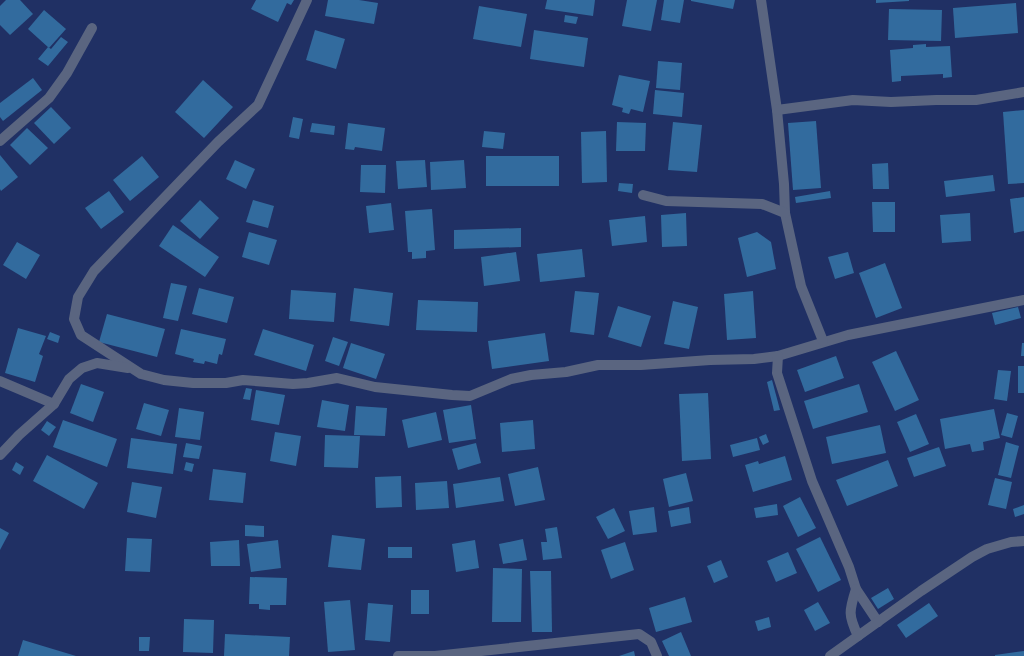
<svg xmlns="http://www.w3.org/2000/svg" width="1024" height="656" viewBox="0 0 1024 656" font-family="Cabin,sans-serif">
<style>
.building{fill:#326b9e}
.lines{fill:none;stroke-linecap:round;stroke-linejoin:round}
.street{stroke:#5a6580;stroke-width:10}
</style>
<rect width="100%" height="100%" fill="#203064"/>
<g class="building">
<path d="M6 0H20L33 14 10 35 0 25V6Z"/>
<path d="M256 0H294L291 5 287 3 278 22 251 9Z"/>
<path d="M328 0H359L378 3 374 24 325 16Z"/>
<path d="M547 0H595L593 16 545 9Z"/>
<path d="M627 0H657L651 31 622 26Z"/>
<path d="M664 0H684L680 23 661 20Z"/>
<path d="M691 0H735L733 9 691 1Z"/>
<path d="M876 0H909V1L876 3Z"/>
<path d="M1016 3 1018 33 955 38 953 8Z"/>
<path d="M479 6 527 14 521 47 473 39Z"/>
<path d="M889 9 942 10 941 41 888 40Z"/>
<path d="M44 10 66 29 49 48 28 29Z"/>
<path d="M565 15 578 17 576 24 564 22Z"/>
<path d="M315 30 345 39 336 69 306 60Z"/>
<path d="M534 30 588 38 584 67 530 59Z"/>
<path d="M61 37 68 42 48 66 38 59 48 47 51 49Z"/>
<path d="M926 44V47L950 46 952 77 943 78V74L901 76V81L892 82 890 50 913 48V45Z"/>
<path d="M658 61 682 63 680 90 656 88Z"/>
<path d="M619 75 650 81 643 112 631 109 629 114 622 112 623 108 612 105Z"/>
<path d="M33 78 42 90 3 121 0 117V103Z"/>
<path d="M203 80 233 107 204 138 175 112Z"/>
<path d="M655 90 684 93 682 117 653 114Z"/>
<path d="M51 107 71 128 54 144 34 123Z"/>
<path d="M1024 110V183L1008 184 1003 112Z"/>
<path d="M293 117 303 119 299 139 289 137Z"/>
<path d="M816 121 821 188 793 190 788 123Z"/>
<path d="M617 122 646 123 645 151H616Z"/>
<path d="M673 122 702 125 697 172 668 170Z"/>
<path d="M312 123 335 126 334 135 310 132Z"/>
<path d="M348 123 385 128 382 151 355 147 354 150 345 149Z"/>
<path d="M27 128 48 148 30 165 10 145Z"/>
<path d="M484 131 505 133 503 149 482 147Z"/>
<path d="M606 131 607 182 582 183 581 132Z"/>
<path d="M0 155 18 177 1 191 0 189Z"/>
<path d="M142 156 159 177 130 201 113 180Z"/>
<rect x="486" y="156" width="73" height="30"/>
<path d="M235 160 255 169 246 189 226 179Z"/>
<path d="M425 160 427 187 398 189 396 161Z"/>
<path d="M464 160 466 188 431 190 430 162Z"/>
<path d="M888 163 889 189H873L872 164Z"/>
<path d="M361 165H386L385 193 360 192Z"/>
<path d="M993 175 995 191 946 197 944 181Z"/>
<path d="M619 183 633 184 632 193 618 191Z"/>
<path d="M109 191 124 212 101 229 85 208Z"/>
<path d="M830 191 831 198 796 203 795 197Z"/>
<path d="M1024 197V231L1014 233 1010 199Z"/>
<path d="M200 200 219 218 200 239 180 221Z"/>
<path d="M253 200 274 206 268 228 246 222Z"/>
<path d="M872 202H895V232H873Z"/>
<path d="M391 203 394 230 369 233 366 206Z"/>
<path d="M432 209 435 250 426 251V258L412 259V252H408L405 211Z"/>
<path d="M686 213 687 246 662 247 661 215Z"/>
<path d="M970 213 971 241 942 243 940 215Z"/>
<path d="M645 216 647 242 612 246 609 220Z"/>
<path d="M173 225 219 257 205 277 159 246Z"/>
<path d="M521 228V247L454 249V230Z"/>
<path d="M249 232 277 240 269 265 242 257Z"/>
<path d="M757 232 771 242 776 269 747 277 738 238Z"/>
<path d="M17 242 40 255 26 279 3 265Z"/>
<path d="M582 249 585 277 540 282 537 254Z"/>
<path d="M516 252 520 281 484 286 481 257Z"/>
<path d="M848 252 854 273 835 279 828 257Z"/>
<path d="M885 263 902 308 876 318 859 273Z"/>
<path d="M171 283 187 286 178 321 163 318Z"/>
<path d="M199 288 234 297 227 323 192 314Z"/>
<path d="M354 288 393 293 389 326 350 321Z"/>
<path d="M291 290 336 293 334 322 289 319Z"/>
<path d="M575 291 599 293 594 335 570 332Z"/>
<path d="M753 291 756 338 727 340 724 294Z"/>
<path d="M418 300 478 302 477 332 416 330Z"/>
<path d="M673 301 698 307 689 349 664 344Z"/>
<path d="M618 306 651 316 641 347 608 337Z"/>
<path d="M1018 307 1021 318 995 325 992 313Z"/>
<path d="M107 314 165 329 157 357 99 342Z"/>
<path d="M18 328 46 336 39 354 43 356 35 382 5 373Z"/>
<path d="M181 329 226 339 222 355 219 354 217 364 205 361 204 364 193 362 194 359 175 354Z"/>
<path d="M263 329 314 345 306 371 254 355Z"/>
<path d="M50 332 60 336 58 343 47 339Z"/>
<path d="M545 333 549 361 492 369 488 341Z"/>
<path d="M333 337 348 342 339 366 325 361Z"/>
<path d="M351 343 385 354 376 379 343 368Z"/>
<path d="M1022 343H1024V356H1021Z"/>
<path d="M896 351 919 400 895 411 872 362Z"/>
<path d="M836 356 844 378 805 392 797 370Z"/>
<rect x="1018" y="366" width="6" height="27"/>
<path d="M998 370 1011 371 1007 401 994 399Z"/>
<path d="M772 380 780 410 774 411 767 382Z"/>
<path d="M81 384 104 392 93 422 70 413Z"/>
<path d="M859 384 868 412 813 429 804 401Z"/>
<path d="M246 388 252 389 250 400 243 399Z"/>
<path d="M256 390 285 395 279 425 251 420Z"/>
<path d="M708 393 711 459 682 461 679 394Z"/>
<path d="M322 400 349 405 345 431 317 427Z"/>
<path d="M144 403 169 410 161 436 136 429Z"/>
<path d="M471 405 476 439 449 443 443 410Z"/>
<path d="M356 406 387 408 385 436 354 435Z"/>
<path d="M179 408 204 412 200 440 175 437Z"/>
<path d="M994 409 1000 438 983 442 984 450 972 452 970 444 945 449 940 419Z"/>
<path d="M436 412 442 440 408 448 402 420Z"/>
<path d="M1007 413 1018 416 1012 438 1001 435Z"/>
<path d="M916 414 929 444 910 452 897 422Z"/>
<path d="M63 420 117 439 107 467 53 447Z"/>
<path d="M533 420 535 449 502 452 500 423Z"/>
<path d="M47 421 56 427 49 436 41 430Z"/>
<path d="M880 425 886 453 832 464 826 437Z"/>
<path d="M275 432 301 436 296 466 270 461Z"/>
<path d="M766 434 769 442 763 445 759 437Z"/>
<path d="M325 435 360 436 358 468 324 467Z"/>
<path d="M131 438 177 444 173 474 127 468Z"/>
<path d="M757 438 760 450 733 457 730 445Z"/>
<path d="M1006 442 1019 446 1011 478 998 475Z"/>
<path d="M186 443 202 446 199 459 183 457Z"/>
<path d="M476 443 481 463 458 470 452 449Z"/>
<path d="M939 447 946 466 914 477 907 458Z"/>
<path d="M47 455 98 483 84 509 33 481Z"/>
<path d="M785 456 792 480 753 492 745 465 758 461 759 464Z"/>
<path d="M888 460 898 486 847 506 836 480Z"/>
<path d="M16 462 24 467 20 475 12 470Z"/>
<path d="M186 462 194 464 192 472 184 470Z"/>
<path d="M538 467 545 500 515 506 508 474Z"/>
<path d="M213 469 246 473 243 503 209 500Z"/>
<path d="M686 473 693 501 669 507 663 479Z"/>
<path d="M401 476 402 507 376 508 375 477Z"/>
<path d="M500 477 504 501 456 508 453 484Z"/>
<path d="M995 478 1012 482 1006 509 988 505Z"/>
<path d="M447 481 449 508 416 510 415 483Z"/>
<path d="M132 482 162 487 156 518 127 512Z"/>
<path d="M800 497 816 528 798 537 783 506Z"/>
<path d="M777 504 778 515 756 518 754 508Z"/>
<path d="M1024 505V514L1015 517 1013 509Z"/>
<path d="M654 507 657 532 633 535 629 511Z"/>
<path d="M689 507 691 523 671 527 668 511Z"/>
<path d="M614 508 625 531 608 539 596 517Z"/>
<path d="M245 525 264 526V537L245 536Z"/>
<path d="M557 527 562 558 543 560 541 542H547L545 529Z"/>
<path d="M0 528 9 533 0 550Z"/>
<path d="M332 535 365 539 361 570 328 567Z"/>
<path d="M820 537 841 580 818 592 796 549Z"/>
<path d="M127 538 152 539 150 572 125 571Z"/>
<path d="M523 539 527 560 503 564 499 544Z"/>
<path d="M239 540 240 566H211L210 542Z"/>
<path d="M278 540 281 568 251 572 247 544Z"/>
<path d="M475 540 479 568 456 572 452 544Z"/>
<path d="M625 542 634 570 611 579 601 550Z"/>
<rect x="388" y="547" width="24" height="11"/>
<path d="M788 552 797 573 776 582 767 561Z"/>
<path d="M721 560 728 577 714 583 707 566Z"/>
<path d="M493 568 522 569 521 622H492Z"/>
<path d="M530 571H551L552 632H532Z"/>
<path d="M250 577 287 578 286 605H270V610L259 609V604H249Z"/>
<path d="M888 588 894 599 878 609 871 598Z"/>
<rect x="411" y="590" width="18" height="24"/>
<path d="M685 597 692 622 656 632 649 608Z"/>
<path d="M350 600 355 650 328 652 324 602Z"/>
<path d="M818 602 830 623 815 631 804 610Z"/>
<path d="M368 603 393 605 390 642 365 640Z"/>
<path d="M929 603 938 616 906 638 897 625Z"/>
<path d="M769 617 771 627 758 631 755 621Z"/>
<path d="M184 619 214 620 213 653 183 652Z"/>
<path d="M681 632 691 656H669L662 641Z"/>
<path d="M225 634 290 637 289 656H224Z"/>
<path d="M139 637H150L149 651H139Z"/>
<path d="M23 640 76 656H18Z"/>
<path d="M634 651 635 656H619Z"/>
<path d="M1024 651V656H995V655Z"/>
</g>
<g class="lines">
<g class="street">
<path d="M307 0 258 105 218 142 94 271 78 297 74 319 81 335 141 374 164 380 193 383H226L243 380 293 384 308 383 337 378 375 387 452 395 470 396 511 379 531 375 566 372 598 365H641L710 360 754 359 778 356 848 335 1024 300"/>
<path d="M761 0 777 110 784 184 785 213 801 286 823 341"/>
<path d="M777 110 853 100 891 102 936 100H976L1024 92"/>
<path d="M0 141 49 98 67 73 92 28"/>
<path d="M643 195 666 201 762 204 785 213"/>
<path d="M778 356 777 373 812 481 849 567 856 589 878 622"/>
<path d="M0 381 54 404"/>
<path d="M0 455 19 435 54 404 69 379 82 368 97 363 128 368"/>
<path d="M856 589C849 611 848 615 858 636"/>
<path d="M398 656H435L639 634 651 642 657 656"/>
<path d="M830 656 921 591 972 557 987 549 1011 542 1024 541"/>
</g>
</g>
</svg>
